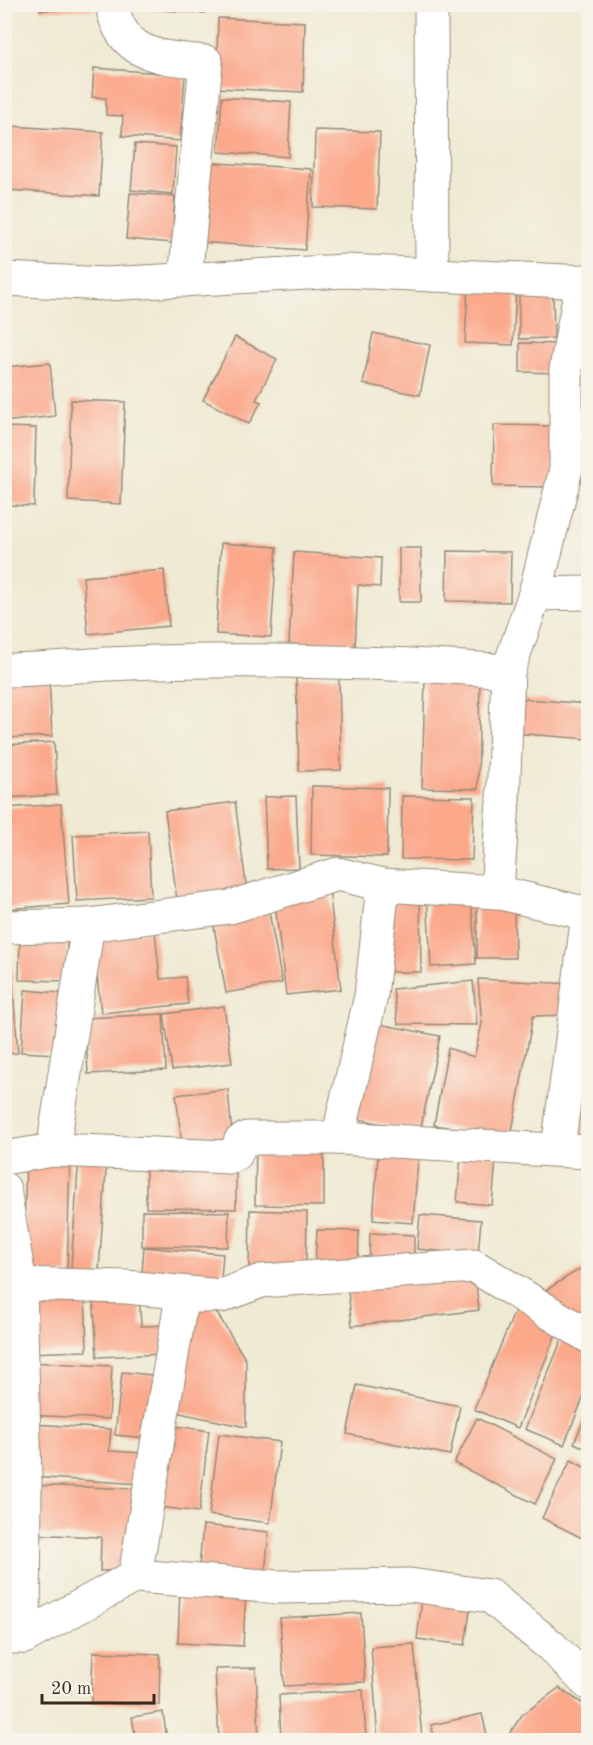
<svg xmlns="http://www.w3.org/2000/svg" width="593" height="1745" viewBox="0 0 593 1745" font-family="'Old Standard TT',serif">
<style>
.building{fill:#fba88b}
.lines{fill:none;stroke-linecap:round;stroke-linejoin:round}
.minor-casing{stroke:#958a78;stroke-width:35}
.minor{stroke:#fff;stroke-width:33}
</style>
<rect width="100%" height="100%" fill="#f7f3e8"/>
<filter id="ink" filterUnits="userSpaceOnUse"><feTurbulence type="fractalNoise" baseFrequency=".0167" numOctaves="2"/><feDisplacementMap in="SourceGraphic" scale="12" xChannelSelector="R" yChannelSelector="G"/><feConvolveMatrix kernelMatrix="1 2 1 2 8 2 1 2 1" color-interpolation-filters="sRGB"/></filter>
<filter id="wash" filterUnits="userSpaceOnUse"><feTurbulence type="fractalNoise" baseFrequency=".008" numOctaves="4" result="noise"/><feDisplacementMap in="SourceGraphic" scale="24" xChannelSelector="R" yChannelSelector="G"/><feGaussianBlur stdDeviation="1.35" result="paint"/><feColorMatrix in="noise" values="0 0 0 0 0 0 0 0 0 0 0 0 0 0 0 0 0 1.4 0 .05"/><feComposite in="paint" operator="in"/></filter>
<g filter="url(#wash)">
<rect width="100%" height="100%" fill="#efead3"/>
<g id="blocks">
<g class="building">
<rect x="40" y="4" width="55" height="6"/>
<path d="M120 4H206L205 13 120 7Z"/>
<path d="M218 18 305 22 303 92 216 88Z"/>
<path d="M94 68 185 75 180 141 122 136 123 116 106 115V98L92 97Z"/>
<path d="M222 97 291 102 288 157 218 152Z"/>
<path d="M10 126 103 132 99 196 6 190Z"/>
<path d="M315 130 380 132 377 209 313 207Z"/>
<path d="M135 144 176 147 173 194 131 190Z"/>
<path d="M203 162 311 169 305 250 198 242Z"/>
<path d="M130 193 175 196 172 243 126 239Z"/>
<path d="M468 285 516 287 513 345 465 343Z"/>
<path d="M553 288 554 338 519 339V289Z"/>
<path d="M373 333 430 345 420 395 363 384Z"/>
<path d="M235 337 277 359 256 400 261 402 249 424 203 400Z"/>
<path d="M520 343 558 344V373L520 372Z"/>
<path d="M50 363 55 416 4 422V367Z"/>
<path d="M71 400 125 402 121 504 68 501Z"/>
<path d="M588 422V481H582L579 423Z"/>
<path d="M494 425 555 426 553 487 493 486Z"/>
<path d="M6 427 36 428 34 506 4 505Z"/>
<path d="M221 543 277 547 271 637 216 634Z"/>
<rect x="399" y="548" width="22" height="54"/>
<path d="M447 551 511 552 510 602 446 601Z"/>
<path d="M294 552 381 558 380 587 358 585 355 648 289 644Z"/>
<path d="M164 570 169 626 88 634 83 577Z"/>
<path d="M339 676 341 770 299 771 296 677Z"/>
<path d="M49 677 52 736 4 738V679Z"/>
<path d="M425 678 480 680 478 789 422 788Z"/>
<path d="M515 698 588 704V739L513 733Z"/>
<path d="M54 742 57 795 4 798V745Z"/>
<path d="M312 786 388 788 387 857 311 855Z"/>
<path d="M296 796 299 868 267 869 264 797Z"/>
<path d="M402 796 474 797 472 860 401 859Z"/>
<path d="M235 802 248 899 178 907 165 811Z"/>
<path d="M61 804 69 904 7 909 4 880V808Z"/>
<path d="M148 831 151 897 77 901 73 835Z"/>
<path d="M390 888H420L421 972H391Z"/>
<path d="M329 889 341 989 286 995 274 896Z"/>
<path d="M471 894 476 964 431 967 427 897Z"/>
<path d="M514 902 515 958H477V903Z"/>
<path d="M268 906 282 983 226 993 212 916Z"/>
<path d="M155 931 160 979 185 977 188 1004 101 1013 93 938Z"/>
<path d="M20 932 67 933V981L19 980Z"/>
<path d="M4 937H9L18 1053 4 1054Z"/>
<path d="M478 979 573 984 570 1015 533 1016 511 1137 434 1125 448 1048 474 1057 482 1024Z"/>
<path d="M473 981 477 1025 398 1024 393 989Z"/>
<path d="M25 990 60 993 56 1054 21 1052Z"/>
<path d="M224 1006 232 1063 172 1070 164 1014Z"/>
<path d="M163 1014 166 1070 88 1074 85 1018Z"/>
<path d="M369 1022 440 1036 420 1132 349 1117Z"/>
<path d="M578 1065 588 1069V1137L563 1131Z"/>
<path d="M228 1089 233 1148 183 1154 176 1095Z"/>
<path d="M256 1140 324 1141V1206L255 1205Z"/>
<path d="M379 1144 419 1147 413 1223 373 1220Z"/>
<path d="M462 1146 497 1149 492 1205 457 1202Z"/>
<path d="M26 1155 70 1156 67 1273 23 1272Z"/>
<path d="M79 1156 107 1158 98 1284 70 1282Z"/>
<path d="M146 1162 236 1163V1209L146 1208Z"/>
<path d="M250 1210 307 1212 306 1270 249 1269Z"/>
<path d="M142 1211 229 1212 228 1247 142 1246Z"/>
<path d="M420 1215 481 1220 478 1255 417 1249Z"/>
<path d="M317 1230 359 1231 358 1268 315 1266Z"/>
<path d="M370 1233 414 1235V1268L369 1267Z"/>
<path d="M144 1247 223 1254 220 1291 141 1285Z"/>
<path d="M588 1264V1326L533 1298Z"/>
<path d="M474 1266 479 1310 352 1326 347 1283Z"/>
<path d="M139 1289 141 1326 165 1325 166 1354 97 1357 93 1292Z"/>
<path d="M85 1291 87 1351 25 1353 23 1293Z"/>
<path d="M199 1302 215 1310 246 1360V1427L175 1412Z"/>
<path d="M517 1306 560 1324 518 1428 474 1409Z"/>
<path d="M564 1334 588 1344V1386L564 1445 525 1429Z"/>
<path d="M28 1362 112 1366 109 1419 26 1415Z"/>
<path d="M4 1368H18L19 1451H4Z"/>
<path d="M122 1372 162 1376 156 1439 115 1435Z"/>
<path d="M357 1385 460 1406 450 1455 347 1434Z"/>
<path d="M588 1409V1449L574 1443Z"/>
<path d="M477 1418 557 1459 535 1504 454 1463Z"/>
<path d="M33 1424 111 1429 109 1451 144 1453 142 1484 30 1477Z"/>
<path d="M162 1424 209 1431 199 1512 152 1506Z"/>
<path d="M219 1434 280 1442 270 1523 209 1515Z"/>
<path d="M4 1458H23L22 1530H4Z"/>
<path d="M571 1460 588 1469V1541L542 1518Z"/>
<path d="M30 1485 137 1489 127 1570 100 1571 101 1537 28 1534Z"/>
<path d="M203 1525 269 1532 264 1583 198 1577Z"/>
<path d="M180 1585 246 1588 243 1646 178 1643Z"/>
<path d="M422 1599 471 1605 465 1645 417 1639Z"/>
<path d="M361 1613 365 1682 284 1686 280 1618Z"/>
<path d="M414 1644 422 1740H378L371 1647Z"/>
<path d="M93 1652 160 1654 159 1705 91 1703Z"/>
<path d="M256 1668 259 1740H219L215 1669Z"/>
<path d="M559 1688 588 1707V1737L586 1740H505L522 1715Z"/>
<path d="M363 1690 366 1740H281L279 1695Z"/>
<path d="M163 1712 167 1740H136L132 1717Z"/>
<path d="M482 1714 488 1740H435L431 1725Z"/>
</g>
</g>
</g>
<g filter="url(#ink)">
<use href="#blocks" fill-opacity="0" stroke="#958a78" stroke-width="1.5"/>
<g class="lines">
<g class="minor-casing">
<g id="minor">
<path d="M112 4C121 58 161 57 206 62L185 280"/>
<path d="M431 4 432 275"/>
<path d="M4 279 106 284 345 271 588 282"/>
<path d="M535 594 588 593"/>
<path d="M4 670C47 670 89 664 131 663 257 658 383 662 508 671"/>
<path d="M497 892 503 801 508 671 535 594 566 469V369L582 281"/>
<path d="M4 927 88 925 230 907 338 874 383 885 497 892 588 914"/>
<path d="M338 1138 371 996 383 885"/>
<path d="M558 1149 588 914"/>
<path d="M53 1150 88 925"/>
<path d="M4 1158 53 1150 230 1157 236 1154 240 1142 247 1138H338L588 1152"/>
<path d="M4 1189 20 1284 25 1481 24 1637"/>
<path d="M20 1284 126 1287 221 1296 261 1281 474 1266 588 1336"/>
<path d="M135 1576 279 1587 410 1585 490 1596 551 1646 588 1683"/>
<path d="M4 1637H24L135 1576 182 1296H206"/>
</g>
</g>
<use href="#minor" class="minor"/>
</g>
</g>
<rect width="593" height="1745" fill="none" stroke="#f7f3e8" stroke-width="24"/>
<path d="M42 1694v9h112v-9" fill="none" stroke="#3b2a1e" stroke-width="3"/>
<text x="51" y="1694" font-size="18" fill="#3b2a1e" stroke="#f7f3e8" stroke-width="4.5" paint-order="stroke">20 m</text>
</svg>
